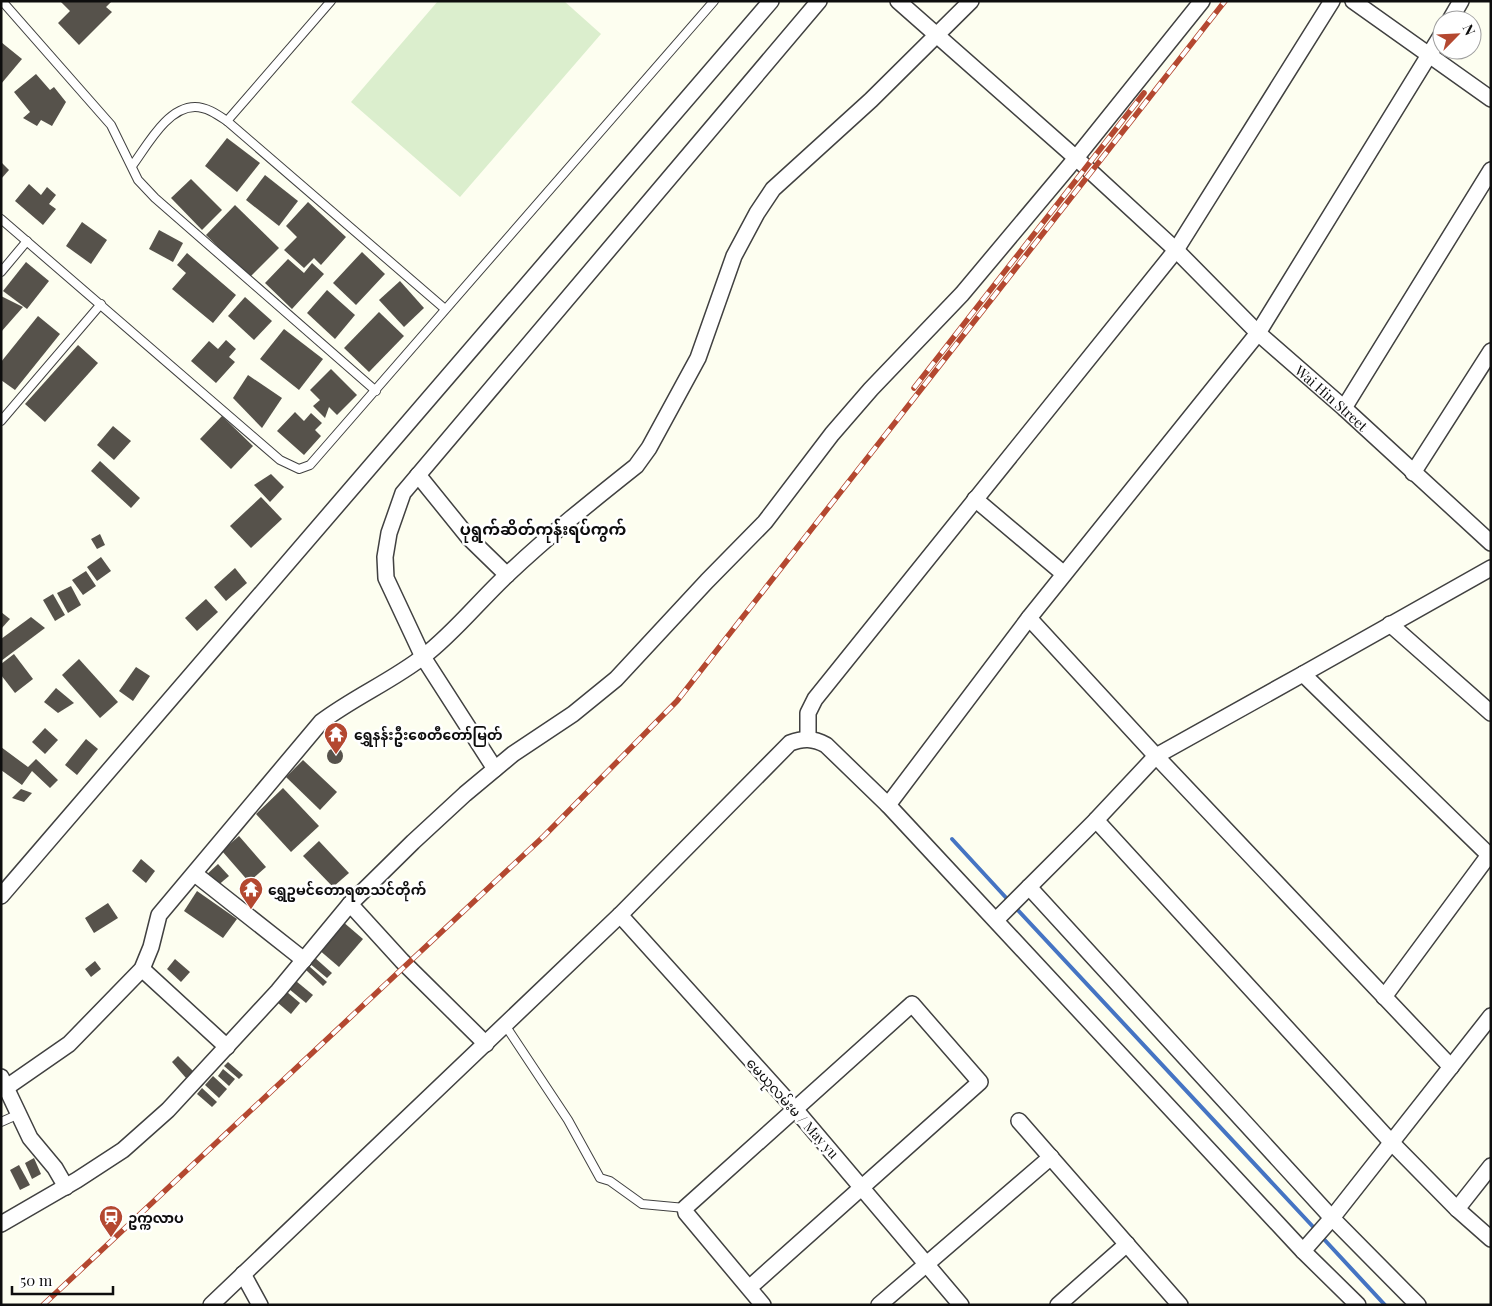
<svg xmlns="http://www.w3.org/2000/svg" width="1492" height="1306" viewBox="0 0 1492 1306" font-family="'Playfair Display','Noto Sans Myanmar',serif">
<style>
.pitch{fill:#dbeecd}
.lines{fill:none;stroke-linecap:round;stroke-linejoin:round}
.stream{stroke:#4574c3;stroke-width:4}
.building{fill:#56524b}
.service-casing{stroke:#414141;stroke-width:10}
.minor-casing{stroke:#414141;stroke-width:18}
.service{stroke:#fff;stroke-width:8}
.minor{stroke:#fff;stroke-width:15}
.rail-casing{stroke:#b44830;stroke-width:5.5}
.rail{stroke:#fff;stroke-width:4;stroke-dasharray:11;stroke-linecap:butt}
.labels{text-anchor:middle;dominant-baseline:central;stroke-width:5;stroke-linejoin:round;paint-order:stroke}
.street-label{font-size:14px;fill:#0e0e0e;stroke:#fff}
.poi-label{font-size:14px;font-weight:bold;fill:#0e0e0e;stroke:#fff;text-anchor:start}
.quarter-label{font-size:16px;font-weight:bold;fill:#0e0e0e;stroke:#fff}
</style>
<rect width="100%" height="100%" fill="#fdfef0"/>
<path class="pitch" d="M438 1H564L601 34 460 197 351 102Z"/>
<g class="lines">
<g class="stream">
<path d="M952 839 1010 902"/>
<path d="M1015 907 1317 1231"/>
<path d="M1321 1236 1385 1305"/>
</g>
</g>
<g class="building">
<path d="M60 1H112L106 7 112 12 79 45 58 23 70 11Z"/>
<path d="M1 42 22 59 1 84Z"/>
<path d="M36 74 50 90 54 87 66 102 52 126 41 120 37 126 23 118 30 112 14 92Z"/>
<path d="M227 138 260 163 237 192 205 166Z"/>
<path d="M1 162 9 170 1 179Z"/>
<path d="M265 175 298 201 279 226 246 200Z"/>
<path d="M191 179 222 210 202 230 171 198Z"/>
<path d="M29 184 41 195 47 187 56 195 49 204 56 209 43 225 15 201Z"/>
<path d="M308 202 346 237 321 265 314 258 304 268 284 250 297 237 286 226Z"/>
<path d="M235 205 279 248 249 278 206 235Z"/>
<path d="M82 222 107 240 91 264 66 246Z"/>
<path d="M159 230 183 243 173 262 149 249Z"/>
<path d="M362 252 385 274 356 305 333 283Z"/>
<path d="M187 253 236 295 213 323 172 289 186 273 177 265Z"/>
<path d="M288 259 304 273 312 263 324 274 292 309 265 283Z"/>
<path d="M26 262 49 281 27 309 3 291Z"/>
<path d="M400 281 424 308 404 327 379 300Z"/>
<path d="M327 290 355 315 335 339 307 313Z"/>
<path d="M1 296 23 307 1 332Z"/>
<path d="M245 297 272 321 254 340 228 316Z"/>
<path d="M379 312 404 336 369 372 344 348Z"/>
<path d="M38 316 60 334 15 390 1 380V362Z"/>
<path d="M284 329 323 359 299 390 260 359Z"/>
<path d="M226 340 236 349 229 357 235 362 216 383 191 361 209 341 218 349Z"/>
<path d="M78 345 98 363 45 422 25 404Z"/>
<path d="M331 369 357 395 337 415 329 407 325 418 313 406 320 400 310 390Z"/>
<path d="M248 375 282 398 262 428 233 398Z"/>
<path d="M295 412 304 421 311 413 322 423 315 430 321 436 304 455 277 431Z"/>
<path d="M222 416 253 446 231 469 200 439Z"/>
<path d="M113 426 131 441 114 460 97 445Z"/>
<path d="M100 461 140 498 131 508 91 471Z"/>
<path d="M271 474 284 487 270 502 254 485Z"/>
<path d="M261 497 282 519 251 548 230 526Z"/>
<path d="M100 534 105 545 97 549 91 539Z"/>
<path d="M101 557 111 571 97 581 87 567Z"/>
<path d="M235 568 247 583 226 601 214 587Z"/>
<path d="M86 571 96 586 83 595 72 580Z"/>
<path d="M71 586 81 605 68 613 57 593Z"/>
<path d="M53 594 65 615 55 621 43 600Z"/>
<path d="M206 599 218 612 197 631 185 618Z"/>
<path d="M1 612 10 619 1 629Z"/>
<path d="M31 617 45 628 1 661V639Z"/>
<path d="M14 654 33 679 15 693 1 675V664Z"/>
<path d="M79 659 118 702 100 718 62 675Z"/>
<path d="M136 667 150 676 133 701 119 691Z"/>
<path d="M56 688 74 703 58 713 44 702Z"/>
<path d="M45 728 58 740 45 754 32 742Z"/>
<path d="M86 739 98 749 77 775 65 765Z"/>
<path d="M1 747 28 767 36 759 58 780 50 788 32 771 22 785 1 770Z"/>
<circle cx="335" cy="756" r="8"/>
<path d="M303 760 337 792 320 810 286 777Z"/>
<path d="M283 788 319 826 291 852 256 814Z"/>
<path d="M21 789 32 793 24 802 12 798Z"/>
<path d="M239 836 266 867 249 882 222 851Z"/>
<path d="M319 841 349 873 333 887 303 856Z"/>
<path d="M141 859 155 871 146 883 132 871Z"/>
<path d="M218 864 229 876 216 887 205 876Z"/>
<path d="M197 891 237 919 223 938 184 911Z"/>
<path d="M108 903 118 918 94 933 85 918Z"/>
<path d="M342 921 363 939 339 967 318 949Z"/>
<path d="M314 957 332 973 327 978 309 963Z"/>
<path d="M175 959 190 972 181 982 167 969Z"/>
<path d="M95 961 101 969 91 977 85 969Z"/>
<path d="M309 966 327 982 323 986 306 970Z"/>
<path d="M296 981 313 995 306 1003 289 989Z"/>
<path d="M287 992 300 1003 291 1014 278 1003Z"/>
<path d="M178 1056 193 1071 186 1078 172 1062Z"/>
<path d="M228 1062 243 1075 239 1079 224 1066Z"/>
<path d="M223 1069 235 1079 229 1086 218 1076Z"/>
<path d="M213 1076 227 1089 219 1098 205 1085Z"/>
<path d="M202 1088 217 1102 212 1107 197 1094Z"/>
<path d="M34 1158 41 1174 32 1179 25 1163Z"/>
<path d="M19 1165 30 1185 20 1190 10 1170Z"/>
</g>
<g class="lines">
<g class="service-casing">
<g id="service">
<path d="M2 1 111 125 138 180 155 198 376 391"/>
<path d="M227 121 331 1"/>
<path d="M132 166C147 146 167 107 195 107 207 107 218 115 227 121L445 309"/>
<path d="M1 219 280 460 299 469 310 465 714 1"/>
<path d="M1 272 27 241"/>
<path d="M1 421 101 304"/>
<path d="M505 1025 568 1120 600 1178 610 1181 642 1204 685 1208"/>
<path d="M1 1122 19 1114"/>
</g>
</g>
<g class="minor-casing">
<g id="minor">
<path id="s1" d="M898 1 1076 158 1176 250 1258 333 1344 408 1491 543"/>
<path d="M1353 1 1491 99"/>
<path d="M1450 20 1461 1"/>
<path d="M1344 408 1491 170"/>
<path d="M1413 473 1491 351"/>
<path d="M418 475 469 538 507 575"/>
<path d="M975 499 1064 574"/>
<path d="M1491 568 1303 674 1491 857"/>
<path d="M1029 618 1156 756 1451 1067"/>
<path d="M1390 624 1491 713"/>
<path d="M808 739V713L815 699 1176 250 1332 1"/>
<path d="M495 769 423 657 386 578 385 557 389 533 403 493 819 1"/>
<path d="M888 805 1029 618 1258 333 1442 34"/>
<path d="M1096 820 1392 1143 1457 1209 1491 1239"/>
<path d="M195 874 304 960"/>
<path d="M1029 887 1332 1218 1418 1305"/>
<path d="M1 896 771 1"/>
<path d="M350 904 402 961 486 1044"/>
<path d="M620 915 795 1109 961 1305"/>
<path d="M996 920 1096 820 1156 756 1303 674"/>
<path d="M142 969 227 1047"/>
<path d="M1384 997 1489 855"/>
<path d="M1 1077 30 1138 55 1168 66 1187"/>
<path d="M7 1087 69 1044 142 969 151 947 159 915 321 722C354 697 392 681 424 656 455 632 479 601 508 574 548 536 592 501 636 466L649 448 698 358 734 256 757 213 773 189 871 100 971 1"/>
<path d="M1019 1121 1180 1305"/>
<path d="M1457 1209 1491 1166"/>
<path d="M1 1224 77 1180 123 1150 168 1110 278 991 350 904 413 842 465 794 513 754 573 714 616 679 707 581 765 522 832 434 871 389 962 294 1076 158 1202 1"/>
<path d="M1303 1251 1332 1218 1491 1016"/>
<path d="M243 1274 260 1305"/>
<path d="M749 1288 980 1082 912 1004 685 1208 686 1213 763 1305"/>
<path d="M211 1305 620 915 790 743C803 738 813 738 826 745L888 805 1303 1251 1358 1305"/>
<path d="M879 1305 1051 1157"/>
<path d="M1058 1305 1127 1244"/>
</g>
</g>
<use href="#service" class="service"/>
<use href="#minor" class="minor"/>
<g class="rail-casing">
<g id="rail">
<path d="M914 388 1144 93"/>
<path d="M43 1305 544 836 677 701 1225 1"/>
</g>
</g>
<use href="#rail" class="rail"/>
</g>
<defs>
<g id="temple-pin" transform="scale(1.25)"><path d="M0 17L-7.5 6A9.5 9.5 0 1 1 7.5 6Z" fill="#b44830" stroke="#fff"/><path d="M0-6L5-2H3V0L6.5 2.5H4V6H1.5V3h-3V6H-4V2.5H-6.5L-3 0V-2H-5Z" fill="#fff"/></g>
<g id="station-pin" transform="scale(1.25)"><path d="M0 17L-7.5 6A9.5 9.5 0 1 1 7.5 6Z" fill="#b44830" stroke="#fff"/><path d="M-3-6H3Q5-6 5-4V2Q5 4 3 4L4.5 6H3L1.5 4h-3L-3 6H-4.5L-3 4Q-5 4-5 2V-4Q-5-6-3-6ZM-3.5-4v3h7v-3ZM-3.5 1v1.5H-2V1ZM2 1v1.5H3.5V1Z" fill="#fff"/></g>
</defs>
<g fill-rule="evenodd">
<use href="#temple-pin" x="336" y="734"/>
<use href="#temple-pin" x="251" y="889"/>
<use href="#station-pin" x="111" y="1217"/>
</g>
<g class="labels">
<g class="street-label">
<text stroke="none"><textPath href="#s1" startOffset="588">Wai Hin Street</textPath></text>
<text transform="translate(793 1108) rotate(48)">မေယုလမ်းမ / May yu</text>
</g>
<g class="poi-label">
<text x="354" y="734">ရွှေနန်းဦးစေတီတော်မြတ်</text>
<text x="268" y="889">ရွှေဥမင်တောရစာသင်တိုက်</text>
<text x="128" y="1217">ဥက္ကလာပ</text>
</g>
<g class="quarter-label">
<text x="543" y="528">ပုရွက်ဆိတ်ကုန်းရပ်ကွက်</text>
</g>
</g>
<rect width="1492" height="1306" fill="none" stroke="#0e0e0e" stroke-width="5"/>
<g transform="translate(1457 35) rotate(66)"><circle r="24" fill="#ffffff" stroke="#9f9f9f"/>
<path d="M0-4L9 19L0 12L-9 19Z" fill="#b44830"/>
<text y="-8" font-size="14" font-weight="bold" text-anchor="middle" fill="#0e0e0e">N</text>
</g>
<path d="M12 1286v8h101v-8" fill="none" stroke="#0e0e0e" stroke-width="2.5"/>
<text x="20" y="1286" font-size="15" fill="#0e0e0e" stroke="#ffffff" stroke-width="4" paint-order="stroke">50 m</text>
</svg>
